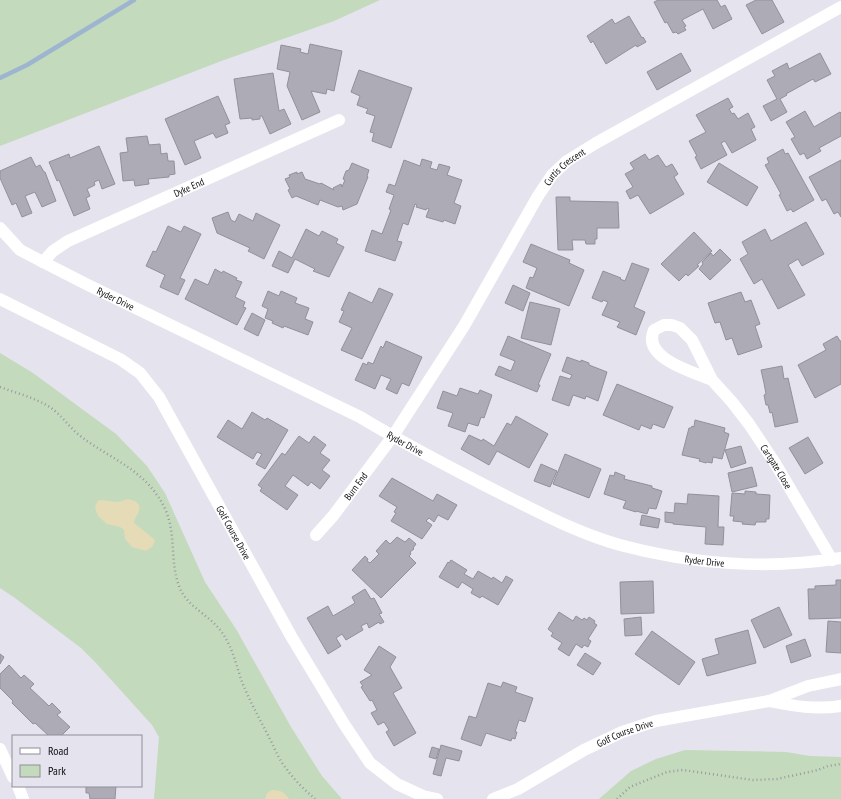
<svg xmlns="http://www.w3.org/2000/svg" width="841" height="799" viewBox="0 0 841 799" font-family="'PT Sans Narrow',sans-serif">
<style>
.green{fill:#c3dabd}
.sand{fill:#e5dbb6}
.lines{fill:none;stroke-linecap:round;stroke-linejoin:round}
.stream{stroke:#9eb5d0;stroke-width:4.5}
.building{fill:#adacb6;stroke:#92919b}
.path{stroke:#9a99a2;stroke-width:2.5;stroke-dasharray:1 3;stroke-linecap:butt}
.street{stroke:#fff;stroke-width:12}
.labels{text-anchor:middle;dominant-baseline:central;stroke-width:4;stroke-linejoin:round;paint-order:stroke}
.street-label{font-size:10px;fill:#111014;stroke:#e4e3ee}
</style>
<rect width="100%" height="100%" fill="#e4e3ee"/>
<g class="green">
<path d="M0 0H380L334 21 224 60 0 146Z"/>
<path d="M0 353 33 373 116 434 147 466 165 493 205 582 236 629 291 727 322 776 342 799H154L159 737 152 725 96 663 81 648 15 598 0 588Z"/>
<path d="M685 750 786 752 810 756 841 757V799H599L631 771 656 759Z"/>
</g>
<g class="sand">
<path d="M128 499 135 501 139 505C141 513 135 516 134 523L153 538 155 541 152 547 146 551 132 547 125 539 124 530 120 527 107 524 98 516 96 511 95 506 98 501 100 500 118 502Z"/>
<path d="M272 790C281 790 284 792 289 799H265L267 793Z"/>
</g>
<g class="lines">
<path class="stream" d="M0 78 27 65 134 0"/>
</g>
<g class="building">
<path d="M658 0H717L721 7 725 5 732 19 713 29 703 9 682 20 686 26 684 27 686 30 678 34 676 32 673 33 667 22 665 23 654 2Z"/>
<path d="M756 0H772L784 22 762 34 746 5Z"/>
<path d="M629 16 642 38 643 37 646 42 637 47 636 45 606 64 593 41 591 43 587 36 612 19 615 24Z"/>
<path d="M310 44 342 51 334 91 327 89 326 94 311 91 320 112 302 120 287 86 290 72 277 69 281 45 301 49 300 52 308 54Z"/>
<path d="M681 53 691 71 657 90 647 72Z"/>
<path d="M820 53 831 74 815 82 813 79 786 94 787 95 780 99 787 112 771 121 763 106 777 99 767 80 775 76 772 71 787 63 789 69Z"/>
<path d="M359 70 412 88 391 148 372 141 374 133 370 132 375 116 366 113 368 109 357 105 360 96 351 92Z"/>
<path d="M273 73 279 111 284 109 291 124 270 134 262 116H260V119L252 120V118L240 119 234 79Z"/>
<path d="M218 96 230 123 225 125 228 133 216 138 213 133 194 141 201 158 185 165 165 119Z"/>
<path d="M728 98 733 107 729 109 732 114 734 113 738 119 748 113 755 127 751 129 756 140 732 153 725 141 721 143 727 155 701 169 695 157 697 156 689 141 706 132 696 115Z"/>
<path d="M805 111 814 127 840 112 841 113V136L819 148 821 151 807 159 804 153 800 155 791 139 795 137 786 122Z"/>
<path d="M147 136 149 145 160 144 161 154 167 153 168 161H174L175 174 169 175V177L148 179 149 184 135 186 134 180 123 181 120 153 128 152 126 138Z"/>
<path d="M99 146 115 184 102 189 99 180 94 182 95 185 87 189 90 196 86 198 90 209 74 216 59 180 57 181 49 162 69 154 70 158Z"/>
<path d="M783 149 785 154 788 153 814 200 793 212 791 209 787 211 779 195 781 194 765 165 769 163 767 158Z"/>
<path d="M645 154 649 160 658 155 666 167 672 164 678 174 674 177 684 194 650 214 638 195 630 199 626 191 633 187 625 174 634 169 630 163Z"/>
<path d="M31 157 36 167 40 165 44 172H45L56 201 42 207 35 192 25 196 32 213 22 217 16 203 12 205 0 178V171Z"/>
<path d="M422 159 432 162 430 168 437 170 439 164 450 167 447 175 462 180 454 203 461 206 455 224 444 220 443 222 426 217 429 209 427 208 426 210 416 207 417 205 415 204 408 225 403 223 397 241 402 242 395 261 365 251 372 230 382 234 391 210 389 209 394 195 386 192 389 184 395 186 404 160 420 166Z"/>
<path d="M841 160V217L838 212 834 214 826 199 822 201 809 177Z"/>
<path d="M352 163 369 170 367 176 368 177 357 204 343 210 342 206 338 207 320 200 318 205 296 196 292 198 288 190 290 189 285 179 290 177 289 175 297 172V174L302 172 305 179 320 184 321 183 334 190 333 188 341 184 342 187 345 180 343 179 346 171 349 170Z"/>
<path d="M719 163 758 187 747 206 707 182Z"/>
<path d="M556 197H570V201L618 202 619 228H597V239H595V244H586L585 240H572L573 250H558Z"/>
<path d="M228 212 231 220 235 222 239 214 253 221 256 213 280 225 264 259 248 251 250 248 217 233 212 218Z"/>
<path d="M806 222 824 254 802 266 798 259 788 265 805 295 778 309 762 279 754 284 740 259 748 254 742 242 765 229 771 241Z"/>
<path d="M168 226 181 232 184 226 201 234 180 278 185 280 178 295 160 287 165 275 146 266 153 251 156 252Z"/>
<path d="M306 229 319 236 322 231 338 239 336 243 344 247 329 277 313 271 315 269 295 259 288 273 272 266 279 251 292 258Z"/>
<path d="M694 232 712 251 697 265 699 266 688 276 686 274 679 281 661 264Z"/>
<path d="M531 244 570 260 569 263 584 270 569 306 526 288 530 277 533 278 537 268 523 262Z"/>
<path d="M720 249 731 260 710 280 699 269 703 264 702 262 711 253 713 256Z"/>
<path d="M632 263 649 269 634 307 645 312 636 335 617 327 620 322 602 315 608 302 603 300 602 302 592 298 603 271 621 278 620 279 625 281Z"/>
<path d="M215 269 222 273 223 271 237 278 236 280 242 282 235 297 245 302 243 307 246 308 237 325 185 299 195 279 208 285Z"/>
<path d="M513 285 530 293 523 311 505 303Z"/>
<path d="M379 288 393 294 362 359 341 350 352 328 339 322 344 311 341 310 349 292 372 303Z"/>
<path d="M268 291 279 296 281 291 297 298 295 303 309 308 305 319 313 322 308 335 284 326 283 328 272 323 273 321 265 318 268 309 262 306Z"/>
<path d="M741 292 745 302 751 300 760 324 755 326 762 347 738 355 732 338 726 340 720 322 715 323 708 303Z"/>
<path d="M530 302 560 309 551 345 521 338Z"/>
<path d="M252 313 265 320 258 336 244 329Z"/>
<path d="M508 336 551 354 538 385H540L537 392 495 375 499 366 511 371 515 361 500 355Z"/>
<path d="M837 336 840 341H841V384L815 398 798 365 826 350 823 344Z"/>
<path d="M386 341 422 357 409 386 402 383 397 394 386 389 391 379 381 375 375 389 355 380 363 363 367 365 368 362 373 364 381 346 383 348Z"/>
<path d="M567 357 581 362V360L589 363V365L607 372 598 401 586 396 585 399 573 395 569 406 552 400 560 376 570 379 572 375 562 371Z"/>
<path d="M782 366 784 379 788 378 798 422 775 427 772 412 770 413 768 405H766L764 395 766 394 764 383 761 370Z"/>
<path d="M617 384 673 407 664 428 653 424 651 429 641 425 639 430 603 415Z"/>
<path d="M460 388 478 394 480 390 492 395 484 418 481 417 478 426 468 423 465 432 448 426 453 413 437 408 443 391 457 396Z"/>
<path d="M252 412 265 420 267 418 288 430 265 469 256 464 262 454 257 452 253 459 217 437 228 420 242 429Z"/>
<path d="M516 416 548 434 529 468 497 451 489 465 461 449 469 435 482 441 483 439 494 446 507 423 511 425Z"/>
<path d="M695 420 725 428 724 432 729 434 722 459 713 457 712 463 707 462 706 463 699 461 700 459 682 455 689 428H691L692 426 694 427Z"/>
<path d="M299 436 309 443 314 436 326 445 320 453 330 460 322 470 330 476 320 489 311 482 308 486 293 475 285 486 298 495 287 510 260 491 262 488 258 485 282 453 285 455Z"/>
<path d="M808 437 823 463 805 474 789 448Z"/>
<path d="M741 446 746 463 731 468 725 450Z"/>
<path d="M565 454 601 469 589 498 553 484Z"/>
<path d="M541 464 557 471 550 487 534 481Z"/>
<path d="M752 467 757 486 732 492 728 473Z"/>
<path d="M615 472 625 476 624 479 652 486V488L662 491 656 509 649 508 647 514 636 511V512L623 508 626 501 604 494 610 475 614 476Z"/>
<path d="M392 478 433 501 437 494 457 505 448 520 438 515 434 522 429 518 426 521 432 525 422 539 391 521 396 513 394 512 397 507 379 496Z"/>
<path d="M745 491 756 492V494L770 495 769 519H766V522H756L755 525 742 524 743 522 733 521 734 516H730L732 493 745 494Z"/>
<path d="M688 494 719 496 718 527H724L723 545 705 544 706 527 673 524V523L665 522V512L674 513 675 503 687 504Z"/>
<path d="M642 515 660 519 658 528 640 525Z"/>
<path d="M397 537 405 542 409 538 416 544 413 548 414 549 410 552 411 554 409 556 416 563 381 598 352 570 365 556 368 559 367 561 370 563 379 554 376 551 386 540 390 544Z"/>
<path d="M451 560 467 570 464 574 473 579 478 571 492 579 493 577 502 583 506 576 513 580 498 605 482 596 480 598 471 593 473 589 462 582 458 588 439 577 448 562 449 563Z"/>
<path d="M836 580H841V618L809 619 808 589H815V586L836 585Z"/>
<path d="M653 581 654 613 621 614 620 582Z"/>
<path d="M365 589 371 599 374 598 382 613 379 614 384 622 380 624 379 622 369 628 367 623 361 626 363 630 346 640 342 634 336 638 341 646 328 654 307 618 328 606 333 616 355 603 352 597Z"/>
<path d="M779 607 792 635 764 648 751 620Z"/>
<path d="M559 612 573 621 576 616 582 620 584 618 587 620 589 617 595 621 594 623 597 625 588 639 591 641 588 647 584 645 582 648 576 644 569 656 558 649 562 643 551 636 553 633 548 629Z"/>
<path d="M641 617 642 635 625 636 624 619Z"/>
<path d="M828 621 841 622V653L826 652Z"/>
<path d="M748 630 756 663 707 676 702 659 719 654 715 639Z"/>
<path d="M652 631 695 662 679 685 635 654Z"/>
<path d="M805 639 811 656 791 663 786 646Z"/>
<path d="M379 646 396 657 390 667 402 688 393 693 416 733 394 746 386 732 389 730 384 722 378 725 371 713 377 710 372 700 370 701 361 687 363 686 360 682 372 675 364 670Z"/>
<path d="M585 653 601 663 593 675 577 665Z"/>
<path d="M0 654 4 657 0 664Z"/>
<path d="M9 665 21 678 24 675 34 684 30 688 49 706 52 703 61 712 57 715 70 727 61 736H49L35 723 33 724 12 703 13 701 0 688V674Z"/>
<path d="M503 682 517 687 515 692 533 698 525 722 519 720 515 732H517L515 739 512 738 511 741 486 733 481 746 461 739 469 716 476 718 488 683 501 687Z"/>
<path d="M441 745 462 751 459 761 446 758 441 776 433 774Z"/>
<path d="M432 747 439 749 436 759 429 757Z"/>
<path d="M86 786H116L115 799H90L89 793H86Z"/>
</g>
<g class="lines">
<g class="path">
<path d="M0 387C16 393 33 397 48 406 60 413 68 426 79 435 111 460 148 470 166 511 176 535 170 562 179 586 187 608 211 615 223 634 234 650 237 670 244 687 252 705 261 722 270 739 275 749 279 760 286 768 294 780 305 790 315 799"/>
<path d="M617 799 630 787 667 772 683 770 753 780 777 779 818 770 828 766 841 764"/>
</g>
<g class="street">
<path id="s1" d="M0 228 20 250 43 262 88 285 360 417C410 447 462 474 514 500 548 517 583 535 620 545 691 564 768 570 841 558"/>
<path id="s2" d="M43 262 53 251 68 241 339 120"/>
<path id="s3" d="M0 299 120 359 140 373 159 397 291 636 344 724 370 763 397 784 423 796 437 799"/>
<path id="s4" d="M712 380C693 372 641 358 654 330L664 325H672L680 328 692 340 712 380 732 402 749 424 775 463 832 560"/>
<path id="s5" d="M316 535 333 516 393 436 464 326 538 196 552 175 567 161 596 143 841 7"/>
<path d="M769 701C793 706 816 710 841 706"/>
<path d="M0 749 13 777"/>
<path d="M18 786 23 799"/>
<path id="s6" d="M493 799 518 789 584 750 622 732 656 721 769 701 808 686 841 679"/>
</g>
</g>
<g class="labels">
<g class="street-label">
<text stroke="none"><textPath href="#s5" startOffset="446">Curtis Crescent</textPath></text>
<text stroke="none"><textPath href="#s2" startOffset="165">Dyke End</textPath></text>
<text stroke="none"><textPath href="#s1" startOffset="137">Ryder Drive</textPath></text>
<text stroke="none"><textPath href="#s1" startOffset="461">Ryder Drive</textPath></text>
<text stroke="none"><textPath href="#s4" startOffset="283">Cartgate Close</textPath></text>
<text stroke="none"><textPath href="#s5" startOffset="63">Burn End</textPath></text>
<text stroke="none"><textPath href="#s3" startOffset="344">Golf Course Drive</textPath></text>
<text stroke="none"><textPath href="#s1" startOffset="785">Ryder Drive</textPath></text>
<text stroke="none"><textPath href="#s6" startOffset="148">Golf Course Drive</textPath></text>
</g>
</g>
<rect x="12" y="735" width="130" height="52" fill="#e4e3ee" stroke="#908f97"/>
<rect x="20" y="748" width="20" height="6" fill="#ffffff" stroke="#908f97"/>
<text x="48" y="755" font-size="12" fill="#111014">Road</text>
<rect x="20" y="765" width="20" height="12" fill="#c3dabd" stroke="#908f97"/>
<text x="48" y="775" font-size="12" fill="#111014">Park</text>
</svg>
